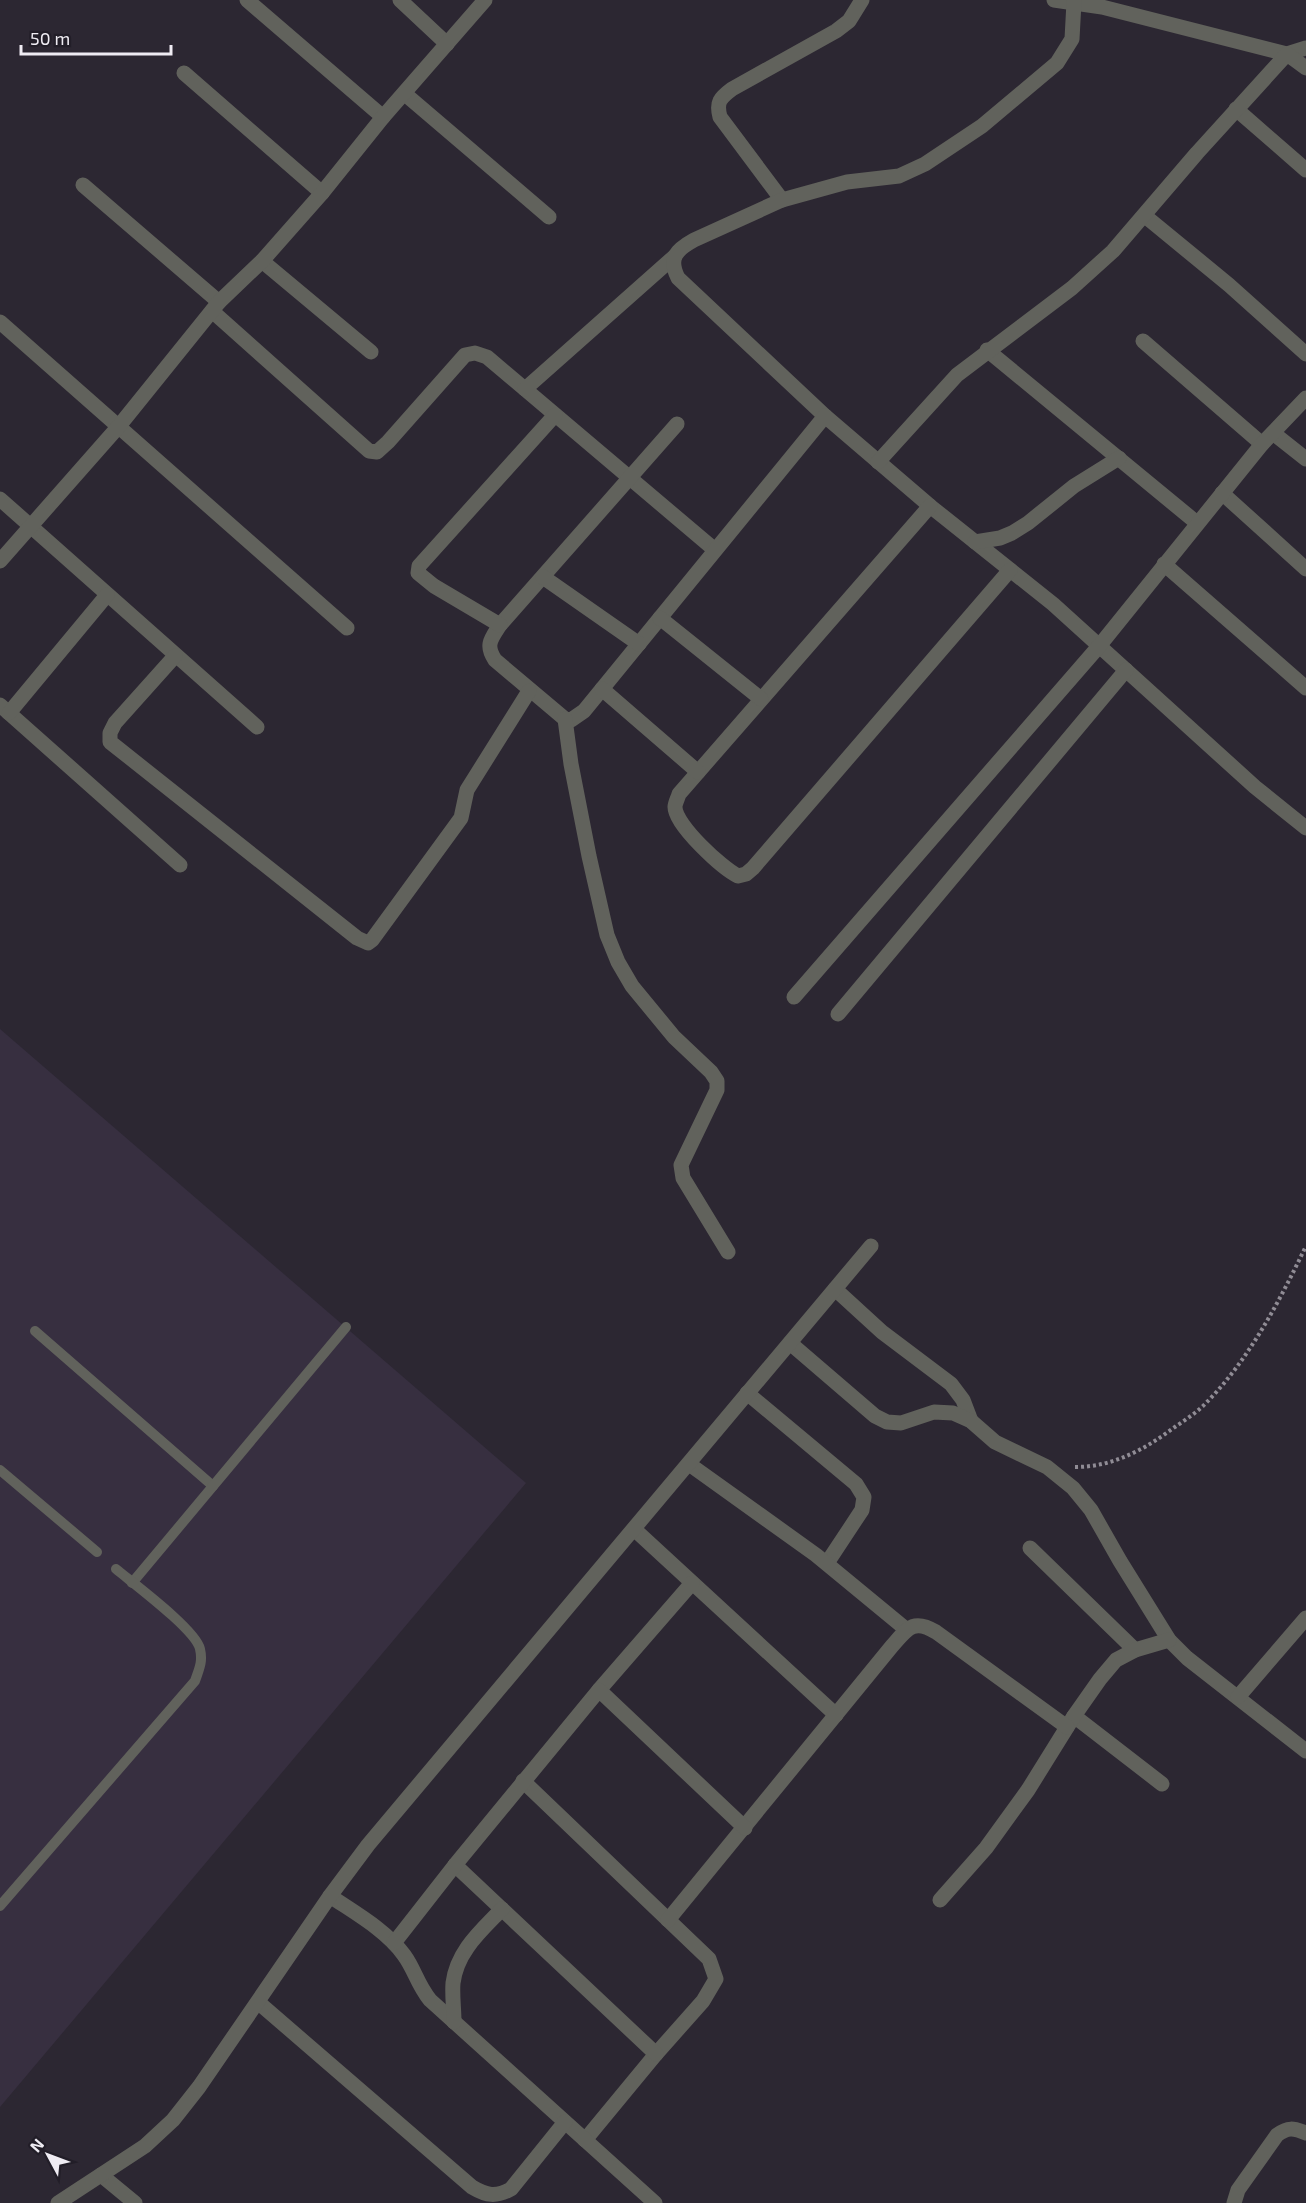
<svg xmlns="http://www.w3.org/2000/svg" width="1306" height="2203" viewBox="0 0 1306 2203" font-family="'Exo 2',sans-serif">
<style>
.built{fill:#372f40}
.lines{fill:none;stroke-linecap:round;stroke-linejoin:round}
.path{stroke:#908c95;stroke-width:4;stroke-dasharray:3 3;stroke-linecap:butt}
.service{stroke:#61625c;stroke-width:10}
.minor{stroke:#61625c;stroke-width:15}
</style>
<rect width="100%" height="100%" fill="#2c2732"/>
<path class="built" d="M0 1029 526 1483 0 2107Z"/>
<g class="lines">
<path class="path" d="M1075 1467C1110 1467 1140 1452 1168 1432 1180 1423 1194 1415 1205 1404 1249 1360 1279 1302 1306 1246"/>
<g class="service">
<path d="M35 1331 213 1486"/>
<path d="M0 1470 97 1552"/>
<path d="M132 1583 346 1327"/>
<path d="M0 1906 195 1681C199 1669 203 1662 200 1649 196 1630 134 1584 116 1569"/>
</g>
<g class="minor">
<path d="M247 0 383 117"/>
<path d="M400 0 447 44"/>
<path d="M1054 0 1102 7 1287 54 1306 48"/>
<path d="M184 73 322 193"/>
<path d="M405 94 549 217"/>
<path d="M1236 109 1306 170"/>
<path d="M83 185 219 302"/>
<path d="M782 200 720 117C716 102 720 98 732 89L836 31 849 21 862 0"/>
<path d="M1145 216 1229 285 1306 354"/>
<path d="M262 261 371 352"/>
<path d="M212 311 369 451 377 452 388 442 465 355 475 353 487 357 715 550"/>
<path d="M0 322 347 628"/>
<path d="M1143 341 1262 444"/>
<path d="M987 350 1197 523"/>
<path d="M525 389 675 256"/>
<path d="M825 416 678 278C668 258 676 250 694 240L782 200 847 182 899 176 925 164 982 126 1057 63 1072 39 1074 2"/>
<path d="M677 424 500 625C491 639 485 645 495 660L565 719 571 720 584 711 825 416 930 506 1053 604 1255 787 1306 828"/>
<path d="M1273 433 1306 459"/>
<path d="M878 462 957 375 1072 288 1113 251 1197 153 1287 54 1306 68"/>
<path d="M1222 493 1306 569"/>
<path d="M0 499 257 727"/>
<path d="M930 506 679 794C678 798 675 803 675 807 675 825 722 868 738 876L746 874 753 868 1010 570"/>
<path d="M975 542 1000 538 1012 533 1028 523 1074 486 1119 458"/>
<path d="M0 561 119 426 219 302 262 261 322 193 383 117 485 0"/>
<path d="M1164 564 1306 688"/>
<path d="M543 577 639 644"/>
<path d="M660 618 761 699"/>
<path d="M500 625 434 586 418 573 419 566 555 415"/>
<path d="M175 656 115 723 110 733V742L357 938 368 943 372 940 461 818 467 790 529 691"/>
<path d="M602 689 698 772"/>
<path d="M0 705 180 865"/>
<path d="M9 713 107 595"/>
<path d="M565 719 571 764 589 856 607 935 618 962 632 986 674 1037 711 1072 717 1081V1090L681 1165 683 1178 728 1252"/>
<path d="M794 997 1100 645 1262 444 1306 398"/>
<path d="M838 1014 1126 670"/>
<path d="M835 1289 882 1332 951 1384 963 1400 971 1421"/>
<path d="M790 1343 875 1416 887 1422 901 1423 934 1412 953 1413 971 1421 995 1442 1047 1467 1073 1488 1091 1510 1120 1561 1169 1640 1187 1658 1306 1751"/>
<path d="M747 1393 856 1484 864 1497 862 1510 827 1563"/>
<path d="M689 1464 816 1555 907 1630"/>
<path d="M634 1529 836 1715"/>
<path d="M1030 1548 1135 1650"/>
<path d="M599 1690 692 1583"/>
<path d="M1238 1697 1306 1618"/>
<path d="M1074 1716 1162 1784"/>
<path d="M523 1781 709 1959 716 1979 703 2001 656 2054 585 2140"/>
<path d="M455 1865 656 2054"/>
<path d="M330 1896C355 1913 386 1930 404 1955 415 1970 417 1984 430 2000L655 2203"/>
<path d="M940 1900 986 1848 1028 1790 1074 1716 1100 1679 1116 1660 1135 1650 1169 1640"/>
<path d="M668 1920 892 1646C907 1629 913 1618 936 1632L1067 1727"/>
<path d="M394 1943 455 1865 599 1690 745 1828"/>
<path d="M259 2003 472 2187C487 2196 496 2197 511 2189L565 2122"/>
<path d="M454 2022C454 2009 452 1996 453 1983 457 1951 481 1931 502 1909"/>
<path d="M101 2175 135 2203"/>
<path d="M58 2203 145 2146 173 2120 199 2087 330 1896 368 1845 871 1246"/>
<path d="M1234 2203 1238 2190 1277 2135C1288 2127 1293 2128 1306 2133"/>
</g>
</g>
<g transform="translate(48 2155) rotate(311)" stroke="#221e28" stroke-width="4.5" paint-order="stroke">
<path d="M0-4.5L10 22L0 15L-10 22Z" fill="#efecf3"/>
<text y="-9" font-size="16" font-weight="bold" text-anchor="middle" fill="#efecf3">N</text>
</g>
<path d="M21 45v9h150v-9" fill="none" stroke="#efecf3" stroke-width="3"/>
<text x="30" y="45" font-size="18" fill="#efecf3" stroke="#221e28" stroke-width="4.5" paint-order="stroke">50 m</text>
</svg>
